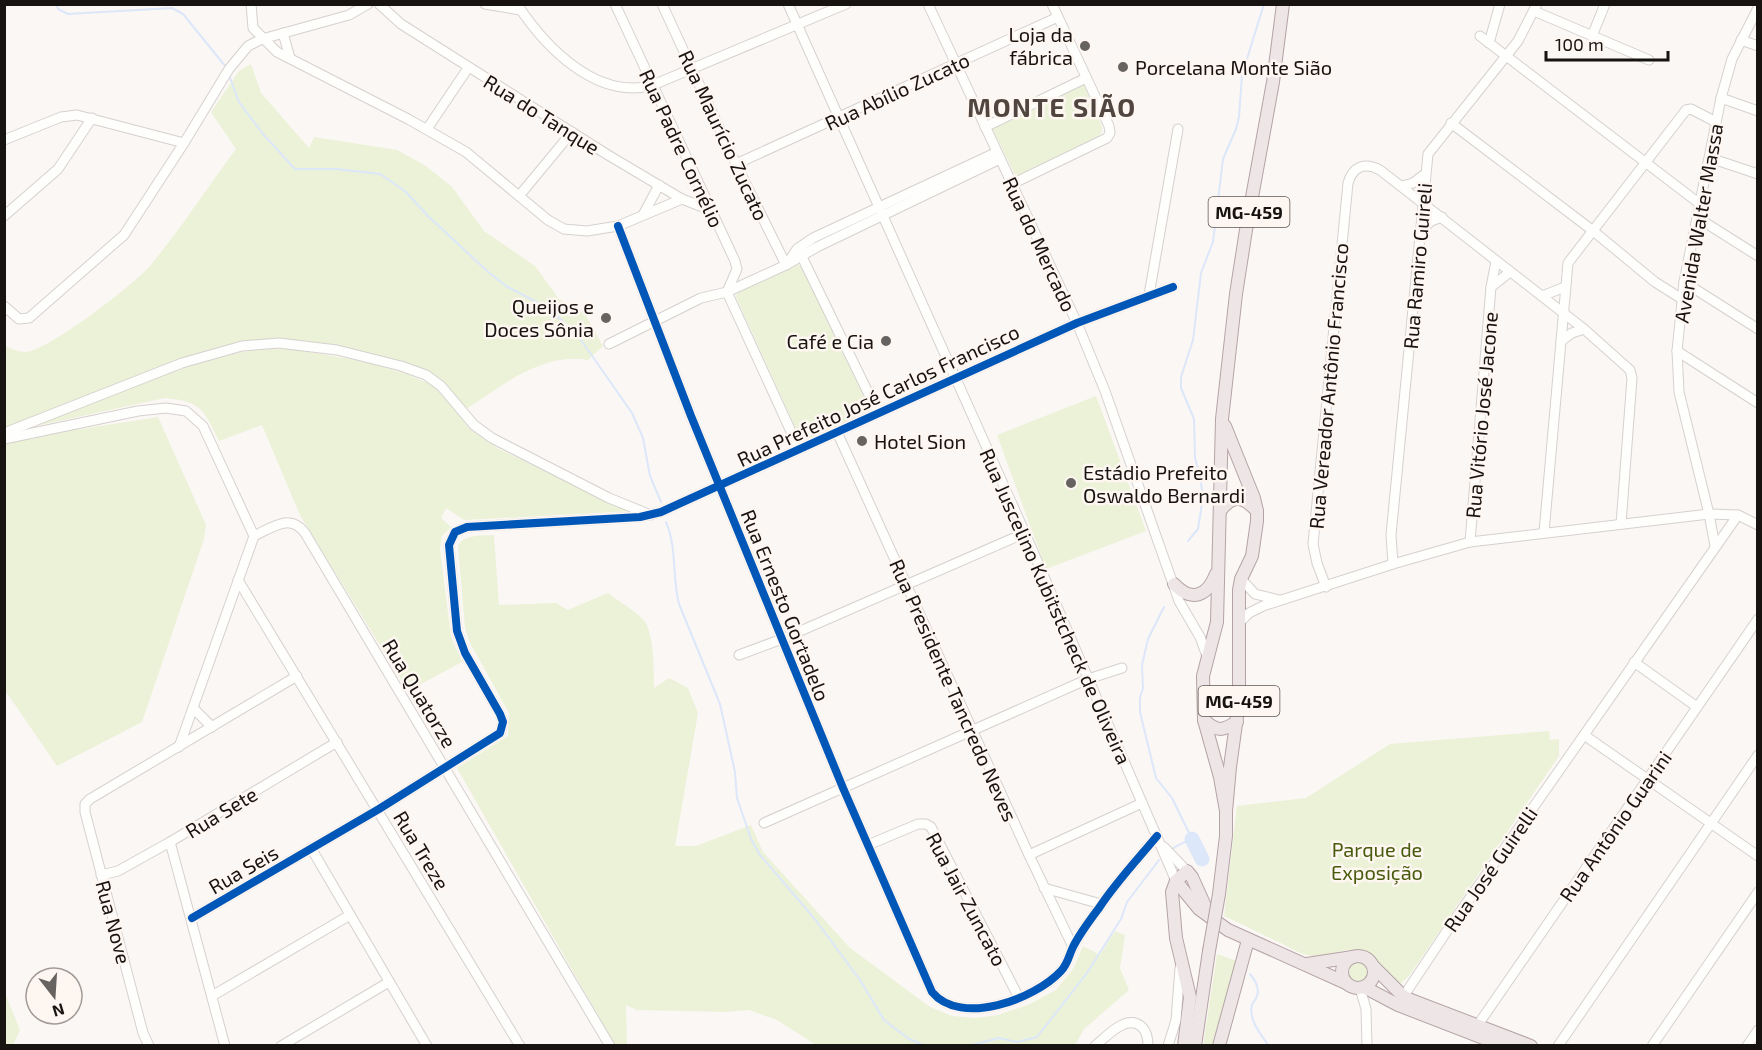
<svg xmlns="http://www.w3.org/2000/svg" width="1762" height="1050" viewBox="0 0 1762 1050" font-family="'Exo 2',sans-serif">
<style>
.green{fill:#ebf2d7}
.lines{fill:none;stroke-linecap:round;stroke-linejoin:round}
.stream{stroke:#dce7fa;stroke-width:2}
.river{stroke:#dce7fa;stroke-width:15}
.minor-casing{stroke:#d6d1cf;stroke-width:11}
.major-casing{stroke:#b5a3a6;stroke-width:14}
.minor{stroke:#fefefd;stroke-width:9}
.major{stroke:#eee5e7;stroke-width:12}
.major-bridge-casing{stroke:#b5a3a6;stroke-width:14;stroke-linecap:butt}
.major-bridge{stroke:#eee5e7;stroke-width:12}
.cycleway-casing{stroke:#fef6f1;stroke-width:11}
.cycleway{stroke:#0057b8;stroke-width:8}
.poi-dot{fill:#676360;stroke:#fef6f1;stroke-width:2}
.labels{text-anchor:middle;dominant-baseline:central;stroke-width:5;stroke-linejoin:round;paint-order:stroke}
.shield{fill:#fef6f1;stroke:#5c5754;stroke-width:1.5}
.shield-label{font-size:18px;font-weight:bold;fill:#171310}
.poi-label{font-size:20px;fill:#171310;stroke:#fef6f1;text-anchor:end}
.street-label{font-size:20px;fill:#171310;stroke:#fef6f1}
.park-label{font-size:20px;fill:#485b0c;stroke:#fef6f1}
.district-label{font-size:26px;font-weight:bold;letter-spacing:1.5px;fill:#50463f;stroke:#fef6f1}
</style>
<rect width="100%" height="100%" fill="#fbf7f4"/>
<g class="green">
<path d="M251 64 261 93 309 148 314 137 397 150 426 166 452 187 484 231 535 266 559 299 585 314 603 346 588 360C542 352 502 386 466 409L442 380 429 372 409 365 330 345 264 339 236 343 202 352 48 410 5 429 4 345C11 349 18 352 26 352 49 350 132 286 149 267 180 230 207 188 236 149L211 112 239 71Z"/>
<path d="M1083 83 1102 127V131L1096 140 1016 177 991 126Z"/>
<path d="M797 265 801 266 868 406 866 412 807 440 800 438 736 297 737 293Z"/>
<path d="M261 349H290L362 361 407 374 432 385 446 399 470 429 499 449 631 511 464 520 446 508 441 518 451 527 442 536 440 549 451 637 462 662 408 691 300 515 262 425 219 441C204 410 201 401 165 398L22 429C97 397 180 361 261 349Z"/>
<path d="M1096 396 1146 531 1046 569 997 435Z"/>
<path d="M158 417 206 525 204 539 142 722 57 766 9 696 5 692V444L68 431Z"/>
<path d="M494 535 499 605 556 603 568 610 608 593C618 601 639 613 645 622 654 635 654 673 654 688L669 678 688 688 698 713 675 846H696L751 825 763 852 850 948 930 1007 952 1016 976 1018 998 1015 1028 1005 1056 990 1073 969 1083 946 1100 955 1115 931 1125 935 1120 968 1129 990 1084 1029 1075 1045H816L777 1020 749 1010 727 1012 637 1010 626 1005 627 1045H615L457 768 508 736 509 713 469 641 465 627 458 546C464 534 481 536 494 535Z"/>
<path d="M1549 731 1550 740 1559 739V756L1409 976 1400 984C1385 982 1381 956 1363 951 1347 946 1329 958 1313 956 1302 955 1292 949 1283 944 1263 935 1244 925 1224 916L1237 806 1306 798 1390 744Z"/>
<path d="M1217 954 1240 962 1216 1045 1203 1046Z"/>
<circle cx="1359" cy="972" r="10"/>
<path d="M5 993 20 1030 13 1045H5Z"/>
</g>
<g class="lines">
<g class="stream">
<path d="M56 4 58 9 68 14 172 8 183 14 226 67"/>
<path d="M229 75 239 102 263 134 295 169H336L380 174 405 191 428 216 487 271 506 286 550 309 581 340 632 413 643 438 650 476 661 502"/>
<path d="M666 522C677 547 672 577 679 604L720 704 735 772 737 798 751 839 760 855 814 918 860 980 884 1020 909 1039 926 1046"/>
<path d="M1188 541 1198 529 1203 497 1200 477 1195 458 1194 419 1181 388V377L1193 340 1201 273 1213 242 1223 159 1236 129 1239 117 1242 75 1264 4"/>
<path d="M1164 607 1148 639 1142 665 1143 688 1140 698V712L1156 778 1172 798 1192 839C1185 842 1177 845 1171 850"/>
<path d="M1250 974C1255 980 1260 988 1257 996 1256 1000 1253 1002 1252 1005 1248 1019 1261 1035 1269 1046"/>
<path d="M968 1046 999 1038 1017 1042 1037 1037 1087 973 1121 919 1127 902 1159 860"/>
</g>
<path class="river" d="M1192 839 1202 859"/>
<g class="minor-casing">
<g id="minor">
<path d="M251 4 253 28 277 52 408 119 466 152 548 220 564 229 587 231 618 226 682 199"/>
<path d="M379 4 401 24 608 155 682 199 713 211"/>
<path d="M485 4 520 10"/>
<path d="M517 4C545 47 597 101 653 85L846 4"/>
<path d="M615 4 735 261 737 269 727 292"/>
<path d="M662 4 736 164 786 265"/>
<path d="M788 4 1025 533 1176 881"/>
<path d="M928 4 1077 323 1105 391 1179 601 1200 637 1207 656"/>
<path d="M1534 11 1649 60"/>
<path d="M283 33 290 58"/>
<path d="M1480 36 1700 204"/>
<path d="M1592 36 1605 4"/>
<path d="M1741 40 1758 46"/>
<path d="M1489 43 1500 4"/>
<path d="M1721 98 1758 111"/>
<path d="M1451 123 1592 230 1655 282 1682 299"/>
<path d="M985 127 1086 78"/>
<path d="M427 129 468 68"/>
<path d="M4 140 61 117 77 115 184 143"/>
<path d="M1710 158 1758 174"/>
<path d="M736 164 1058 17"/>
<path d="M1012 184 1107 138 1110 133 1109 126 1052 4"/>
<path d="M1402 186 1413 183 1425 174"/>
<path d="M519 196 572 132"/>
<path d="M644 213 659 185"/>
<path d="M4 216 58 169 92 118"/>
<path d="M1698 218 1758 256"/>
<path d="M618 226 691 416 782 639 843 788 932 992C961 1027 1035 999 1061 971 1068 964 1069 955 1073 947 1080 933 1090 920 1099 908 1116 882 1138 859 1157 836"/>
<path d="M1421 231 1431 221 1442 217"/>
<path d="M802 257 878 413"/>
<path d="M787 264 797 249 813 238 997 152"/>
<path d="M1684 282 1758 329"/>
<path d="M1491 287 1510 272"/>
<path d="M727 292 799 449"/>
<path d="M1149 295 1178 129"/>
<path d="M1542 296 1565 287"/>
<path d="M4 306 19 319 29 318 124 235 184 143 229 69 248 46 262 39 349 15 368 4"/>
<path d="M1561 341 1572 333 1584 329"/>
<path d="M609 344 701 298 727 292 786 265 817 247 1000 159"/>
<path d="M1677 351 1758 403"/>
<path d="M837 432 1029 855 1073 947"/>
<path d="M4 433 182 363 242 346 279 343 337 350 401 366 426 375 441 386 474 425 492 438 609 498 651 515"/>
<path d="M4 439 138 411 166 408 186 411 203 426 254 536"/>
<path d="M1544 532 1568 263 1686 110 1691 109 1716 122"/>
<path d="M254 536C273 527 290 513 305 533L610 1046"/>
<path d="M1470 542 1491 287 1496 261"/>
<path d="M1715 546 1709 514 1679 392 1677 351 1684 282 1721 98 1732 59 1758 8"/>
<path d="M1393 564 1391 535 1428 154 1518 41 1537 4"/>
<path d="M1241 579 1255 594 1279 600"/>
<path d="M238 580 520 1046"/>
<path d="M1326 587 1317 563 1313 544 1348 183C1353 166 1365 162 1380 170L1584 329 1630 370 1632 378 1621 524"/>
<path d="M1240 622 1249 613 1263 606 1393 564 1470 542 1709 514 1738 515 1758 525"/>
<path d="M739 655 782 639 1025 533"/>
<path d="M1634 662 1697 707"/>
<path d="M193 708 212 727"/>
<path d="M1584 735 1758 856"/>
<path d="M179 747 254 536"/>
<path d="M764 823 1088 679 1122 668"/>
<path d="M170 842 225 1046"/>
<path d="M868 845 918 824H926L931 827 1019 998"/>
<path d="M1164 847 1187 871"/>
<path d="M311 848 427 1046"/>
<path d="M1029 855 1142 803"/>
<path d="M101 875 118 871 170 842 337 742"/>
<path d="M1044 888 1101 904"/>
<path d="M192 918 379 809 500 733 503 722 500 714 465 653 457 631 449 545 455 532 467 527 640 517 661 512 1077 323 1173 287"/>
<path d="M1360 988 1366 1009 1367 1046"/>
<path d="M212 996 350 915"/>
<path d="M1401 1000 1451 925 1738 515"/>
<path d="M1475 1029 1758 619"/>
<path d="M149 1046 143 1033 85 812V804L90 799 297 676"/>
<path d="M281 1046 389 982"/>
<path d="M1095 1046C1107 1036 1127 1013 1142 1027 1147 1032 1148 1039 1148 1046"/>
<path d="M1168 1046 1176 1020 1180 968"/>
<path d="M1558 1046 1758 755"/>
<path d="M1652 1046 1758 892"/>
<path d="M1747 1046 1758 1030"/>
</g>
</g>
<g class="major-casing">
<g id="major">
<path d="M1220 511C1233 494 1243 496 1257 511"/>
<path d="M1174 584C1191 602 1207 597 1216 574"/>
<path d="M1204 720C1217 732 1222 731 1237 722"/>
<path d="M1226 811 1220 777 1204 720 1203 676 1217 622 1222 419 1236 294 1246 230 1273 82 1283 4"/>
<path d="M1176 881 1199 909 1228 930 1346 983"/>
<path d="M1219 894 1226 836V811L1230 767 1239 702V590L1241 579 1252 556 1257 521V511L1254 498 1225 426"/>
<circle cx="1358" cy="972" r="16"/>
<path d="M1307 964 1353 957"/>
<path d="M1374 967 1403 996 1411 1000 1531 1046"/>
<path d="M1364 987 1398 1005 1504 1046"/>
<path d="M1184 1046 1190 997 1176 938 1172 892 1176 881 1187 871 1192 877 1210 917"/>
<path d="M1195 1046 1209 951"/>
<path d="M1219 1046 1248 940"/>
</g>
</g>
<use href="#minor" class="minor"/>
<use href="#major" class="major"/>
<g class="major-bridge-casing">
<path id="major-bridge" d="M1209 951 1219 894"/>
</g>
<use href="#major-bridge" class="major-bridge"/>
<g class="cycleway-casing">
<g id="cycleway">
<path d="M618 226 691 416 782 639 843 788 932 992C961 1027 1035 999 1061 971 1068 964 1069 955 1073 947 1080 933 1090 920 1099 908 1116 882 1138 859 1157 836"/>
<path d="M192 918 379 809 500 733 503 722 500 714 465 653 457 631 449 545 455 532 467 527 640 517 661 512 1077 323 1173 287"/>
</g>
</g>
<use href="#cycleway" class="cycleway"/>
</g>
<g class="poi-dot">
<circle cx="1085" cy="46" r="6"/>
<circle cx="1123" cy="67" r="6"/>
<circle cx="606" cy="318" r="6"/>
<circle cx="886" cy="341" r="6"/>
<circle cx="862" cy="441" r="6"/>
<circle cx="1071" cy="483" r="6"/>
</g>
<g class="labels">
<g class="shield">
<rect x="1208.5" y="197" width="81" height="30" rx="4.5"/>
<rect x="1198.5" y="686" width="81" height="30" rx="4.5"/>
</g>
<g class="shield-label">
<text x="1249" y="212">MG-459</text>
<text x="1239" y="701">MG-459</text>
</g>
<g class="poi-label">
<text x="1073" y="34">Loja da<tspan x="1073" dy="23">fábrica</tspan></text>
<text x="1135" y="67" text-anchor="start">Porcelana Monte Sião</text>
<text x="594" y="306">Queijos e<tspan x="594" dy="23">Doces Sônia</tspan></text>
<text x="874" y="341">Café e Cia</text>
<text x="874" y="441" text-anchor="start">Hotel Sion</text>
<text x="1083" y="472" text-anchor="start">Estádio Prefeito<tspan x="1083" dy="23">Oswaldo Bernardi</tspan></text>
</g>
<g class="street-label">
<text transform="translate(897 91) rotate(-25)">Rua Abílio Zucato</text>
<text transform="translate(542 114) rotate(32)">Rua do Tanque</text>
<text transform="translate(724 135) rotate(65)">Rua Maurício Zucato</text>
<text transform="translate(682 148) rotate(65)">Rua Padre Cornélio</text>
<text transform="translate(1698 223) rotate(-80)">Avenida Walter Massa</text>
<text transform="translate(1040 244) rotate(65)">Rua do Mercado</text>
<text transform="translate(1417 266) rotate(-85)">Rua Ramiro Guireli</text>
<text transform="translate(1328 386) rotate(-85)">Rua Vereador Antônio Francisco</text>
<text transform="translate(878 395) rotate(-25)">Rua Prefeito José Carlos Francisco</text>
<text transform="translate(1481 415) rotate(-85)">Rua Vitório José Jacone</text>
<text transform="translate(786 605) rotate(68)">Rua Ernesto Gortadelo</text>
<text transform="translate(1056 606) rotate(66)">Rua Juscelino Kubitstcheck de Oliveira</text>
<text transform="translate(954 690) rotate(66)">Rua Presidente Tancredo Neves</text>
<text transform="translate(420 693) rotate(59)">Rua Quatorze</text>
<text transform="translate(221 812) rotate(-31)">Rua Sete</text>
<text transform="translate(1615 826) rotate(-55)">Rua Antônio Guarini</text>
<text transform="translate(422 850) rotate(59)">Rua Treze</text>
<text transform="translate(243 869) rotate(-30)">Rua Seis</text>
<text transform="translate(1490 869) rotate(-55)">Rua José Guirelli</text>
<text transform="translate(967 899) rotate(62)">Rua Jair Zuncato</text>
<text transform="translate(114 922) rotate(75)">Rua Nove</text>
</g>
<g class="park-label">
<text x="1377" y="849">Parque de<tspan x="1377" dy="23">Exposição</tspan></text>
</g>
<g class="district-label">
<text x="1052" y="106">MONTE SIÃO</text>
</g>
</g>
<rect width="1762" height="1050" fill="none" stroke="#171310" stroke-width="12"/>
<g transform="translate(54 996) rotate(163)"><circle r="28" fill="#fef6f1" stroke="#a29b97" stroke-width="1.5"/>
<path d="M0-4.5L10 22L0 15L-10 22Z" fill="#676360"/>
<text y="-9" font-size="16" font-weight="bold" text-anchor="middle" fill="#171310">N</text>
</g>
<path d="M1546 51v9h122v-9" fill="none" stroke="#171310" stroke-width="3"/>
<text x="1555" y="51" font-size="18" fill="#171310" stroke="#fef6f1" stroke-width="4.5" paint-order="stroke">100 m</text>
</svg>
